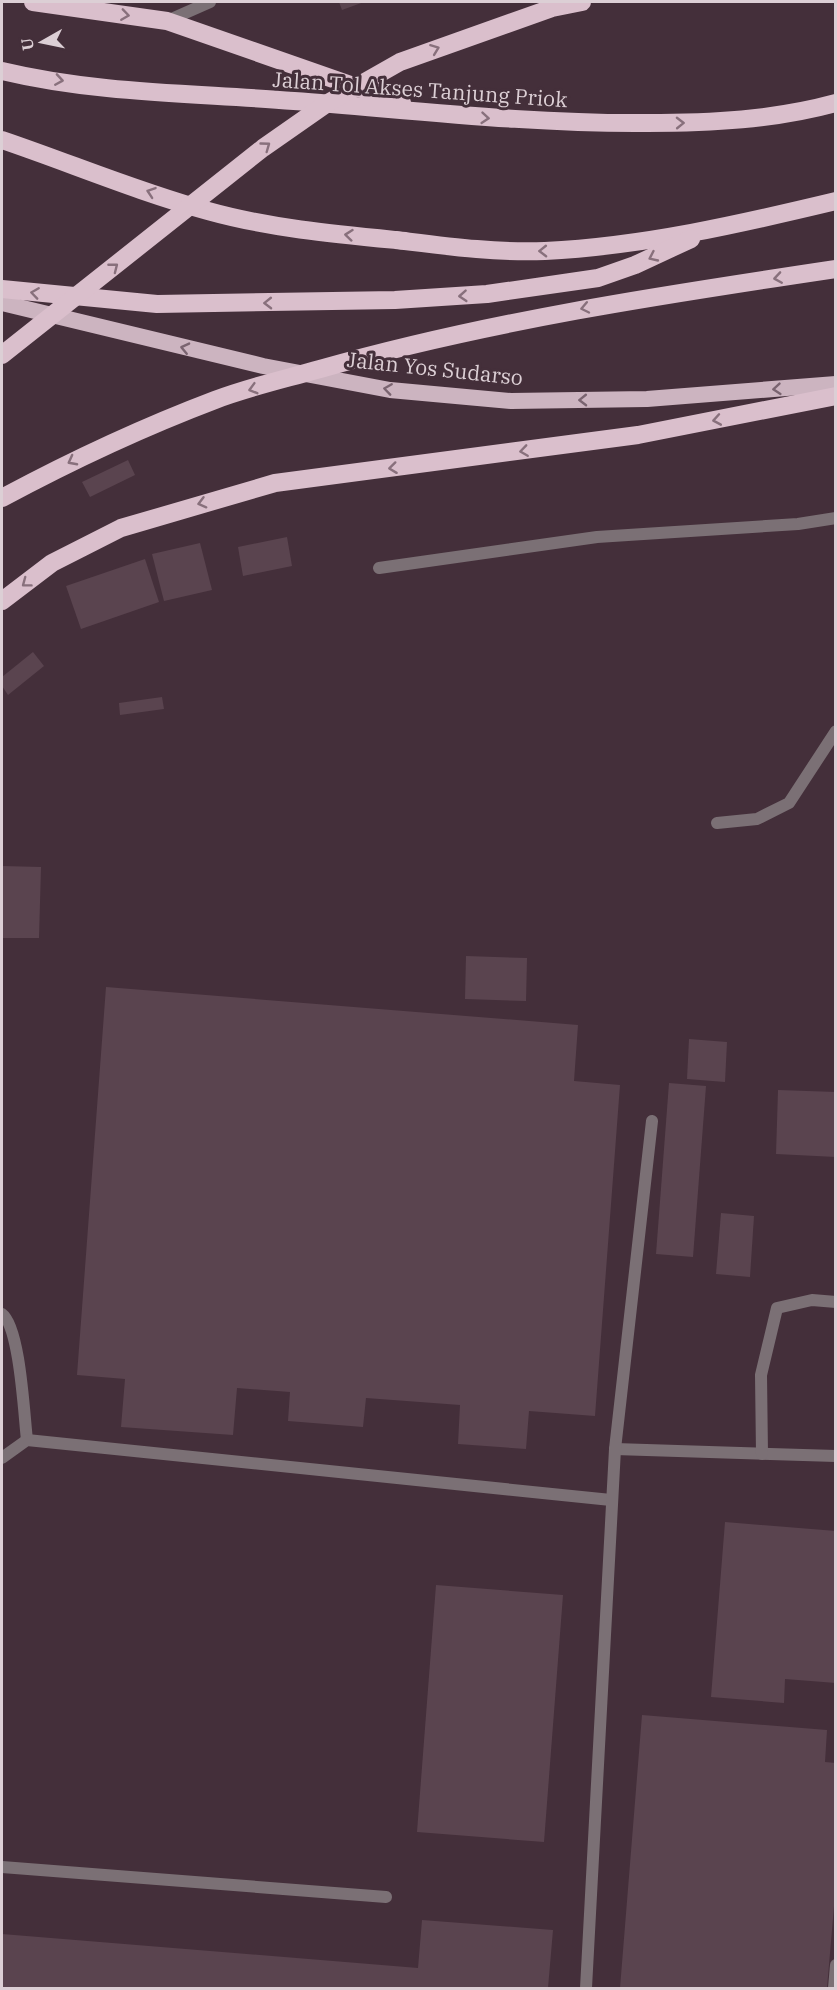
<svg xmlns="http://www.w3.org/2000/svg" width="837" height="1990" viewBox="0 0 837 1990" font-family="'IBM Plex Serif',serif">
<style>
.building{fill:#5a444f}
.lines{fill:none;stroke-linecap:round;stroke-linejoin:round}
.service{stroke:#7b7075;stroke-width:12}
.trunk{stroke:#ccb4c0;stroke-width:16}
.motorway{stroke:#dabfcc;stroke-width:18}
.motorway-bridge{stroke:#dabfcc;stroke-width:18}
.oneway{stroke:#88707c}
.oneway2{stroke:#7a6470}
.labels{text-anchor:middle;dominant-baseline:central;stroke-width:6;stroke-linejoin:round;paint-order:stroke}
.street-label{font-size:21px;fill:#dccfd5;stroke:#442f3a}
</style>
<rect width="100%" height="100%" fill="#442f3a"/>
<g class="building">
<path d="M339 2H364L342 10Z"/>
<path d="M128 460 135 475 90 497 82 482Z"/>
<path d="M287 537 292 566 243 576 238 547Z"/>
<path d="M200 543 212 590 164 601 152 554Z"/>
<path d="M145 559 159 602 81 629 66 586Z"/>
<path d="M33 652 44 666 8 695 2 686V677Z"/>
<path d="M162 697 164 709 120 715 119 703Z"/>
<path d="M2 866 41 867 39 938H2Z"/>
<path d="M466 956 527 958 526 1001 465 999Z"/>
<path d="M106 987 578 1025 574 1081 620 1085 595 1416 529 1411 526 1449 458 1444 460 1405 366 1398 363 1427 288 1421 290 1392 237 1388 233 1435 121 1427 125 1379 77 1375Z"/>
<path d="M689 1039 727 1042 725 1082 687 1079Z"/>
<path d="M669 1083 706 1086 693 1257 656 1254Z"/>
<path d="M778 1090 836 1092V1157L776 1154Z"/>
<path d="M721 1213 754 1216 750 1277 716 1274Z"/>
<path d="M725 1522 836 1531V1683L785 1679 784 1703 711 1697Z"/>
<path d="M436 1585 563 1595 544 1842 417 1832Z"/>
<path d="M642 1715 827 1730 825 1762 836 1763V1883L827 1988H620Z"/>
<path d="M422 1920 553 1930 548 1988H2V1934L418 1968Z"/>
</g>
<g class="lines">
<g class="service">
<path d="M167 21 210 2"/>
<path d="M379 568 597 537 798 524 836 518"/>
<path d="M717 823 757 819 789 803 836 731"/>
<path d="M2 1314C20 1327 24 1415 27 1440"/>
<path d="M615 1449 836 1456"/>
<path d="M762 1454 761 1375 777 1308 812 1300 836 1302"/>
<path d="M2 1458 27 1440 611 1500"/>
<path d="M2 1867 386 1897"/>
<path d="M586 1988 615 1449 652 1121"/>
<path d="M834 1988 836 1965"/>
</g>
<path class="trunk" d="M2 303 263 366 390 390 511 401 647 399 836 384"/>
<g class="motorway">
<path d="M33 2 167 21 402 103"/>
<path d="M2 71C98 94 196 93 294 101 412 110 529 124 647 123 710 123 774 120 836 103"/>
<path d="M2 140C70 163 138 192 208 211 269 228 333 234 396 240 445 246 495 253 545 251 644 246 740 224 836 201"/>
<path d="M2 289 157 304 395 300 487 294 598 278 635 265 691 239"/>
<path d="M2 601 52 563 121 528 275 483 638 435 836 396"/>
</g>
<g class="motorway-bridge">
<path d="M2 355 263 148 326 104 400 62 552 8 582 2"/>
<path d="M2 498C71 461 141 428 215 400 249 387 285 379 320 369 489 321 662 295 836 269"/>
</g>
</g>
<defs><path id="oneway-chevron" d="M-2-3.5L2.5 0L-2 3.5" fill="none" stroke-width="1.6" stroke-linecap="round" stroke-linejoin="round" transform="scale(1.5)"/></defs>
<g class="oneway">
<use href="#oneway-chevron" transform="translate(125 15) rotate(8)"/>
<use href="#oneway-chevron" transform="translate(435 49) rotate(-21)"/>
<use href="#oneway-chevron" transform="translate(59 80) rotate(9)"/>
<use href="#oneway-chevron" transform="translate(485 118) rotate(5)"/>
<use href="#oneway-chevron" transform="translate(680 123) rotate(-1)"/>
<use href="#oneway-chevron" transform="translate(266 146) rotate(-36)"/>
<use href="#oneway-chevron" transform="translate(151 192) rotate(-161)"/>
<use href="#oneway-chevron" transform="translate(349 235) rotate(-174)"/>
<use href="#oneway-chevron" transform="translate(543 251) rotate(179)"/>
<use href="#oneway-chevron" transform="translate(653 257) rotate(155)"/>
<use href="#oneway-chevron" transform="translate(114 267) rotate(-38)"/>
<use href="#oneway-chevron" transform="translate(778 278) rotate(171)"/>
<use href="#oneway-chevron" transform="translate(35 293) rotate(-172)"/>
<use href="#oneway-chevron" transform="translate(463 296) rotate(176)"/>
<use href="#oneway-chevron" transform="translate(268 303) rotate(179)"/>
<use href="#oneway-chevron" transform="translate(585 308) rotate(168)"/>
<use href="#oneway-chevron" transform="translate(253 389) rotate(164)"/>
<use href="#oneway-chevron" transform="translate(717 420) rotate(170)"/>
<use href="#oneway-chevron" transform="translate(524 451) rotate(172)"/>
<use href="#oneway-chevron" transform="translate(72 461) rotate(152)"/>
<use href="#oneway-chevron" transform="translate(393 468) rotate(173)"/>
<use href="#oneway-chevron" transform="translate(202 503) rotate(165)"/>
<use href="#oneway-chevron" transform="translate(26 583) rotate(143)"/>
</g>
<g class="oneway2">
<use href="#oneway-chevron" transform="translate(185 348) rotate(-167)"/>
<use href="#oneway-chevron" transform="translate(388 389) rotate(-172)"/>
<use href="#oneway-chevron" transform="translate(777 389) rotate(175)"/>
<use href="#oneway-chevron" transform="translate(583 400) rotate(179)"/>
</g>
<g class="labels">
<g class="street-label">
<text transform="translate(420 89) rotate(4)">Jalan Tol Akses Tanjung Priok</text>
<text transform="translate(435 368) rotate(6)">Jalan Yos Sudarso</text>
</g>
</g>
<rect width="837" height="1990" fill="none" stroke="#dccfd5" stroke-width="6"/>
<g transform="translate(42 42) rotate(261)" stroke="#442f3a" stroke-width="4.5" paint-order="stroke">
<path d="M0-4.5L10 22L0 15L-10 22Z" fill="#dccfd5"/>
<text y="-9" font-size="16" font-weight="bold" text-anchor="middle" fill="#dccfd5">U</text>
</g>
</svg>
